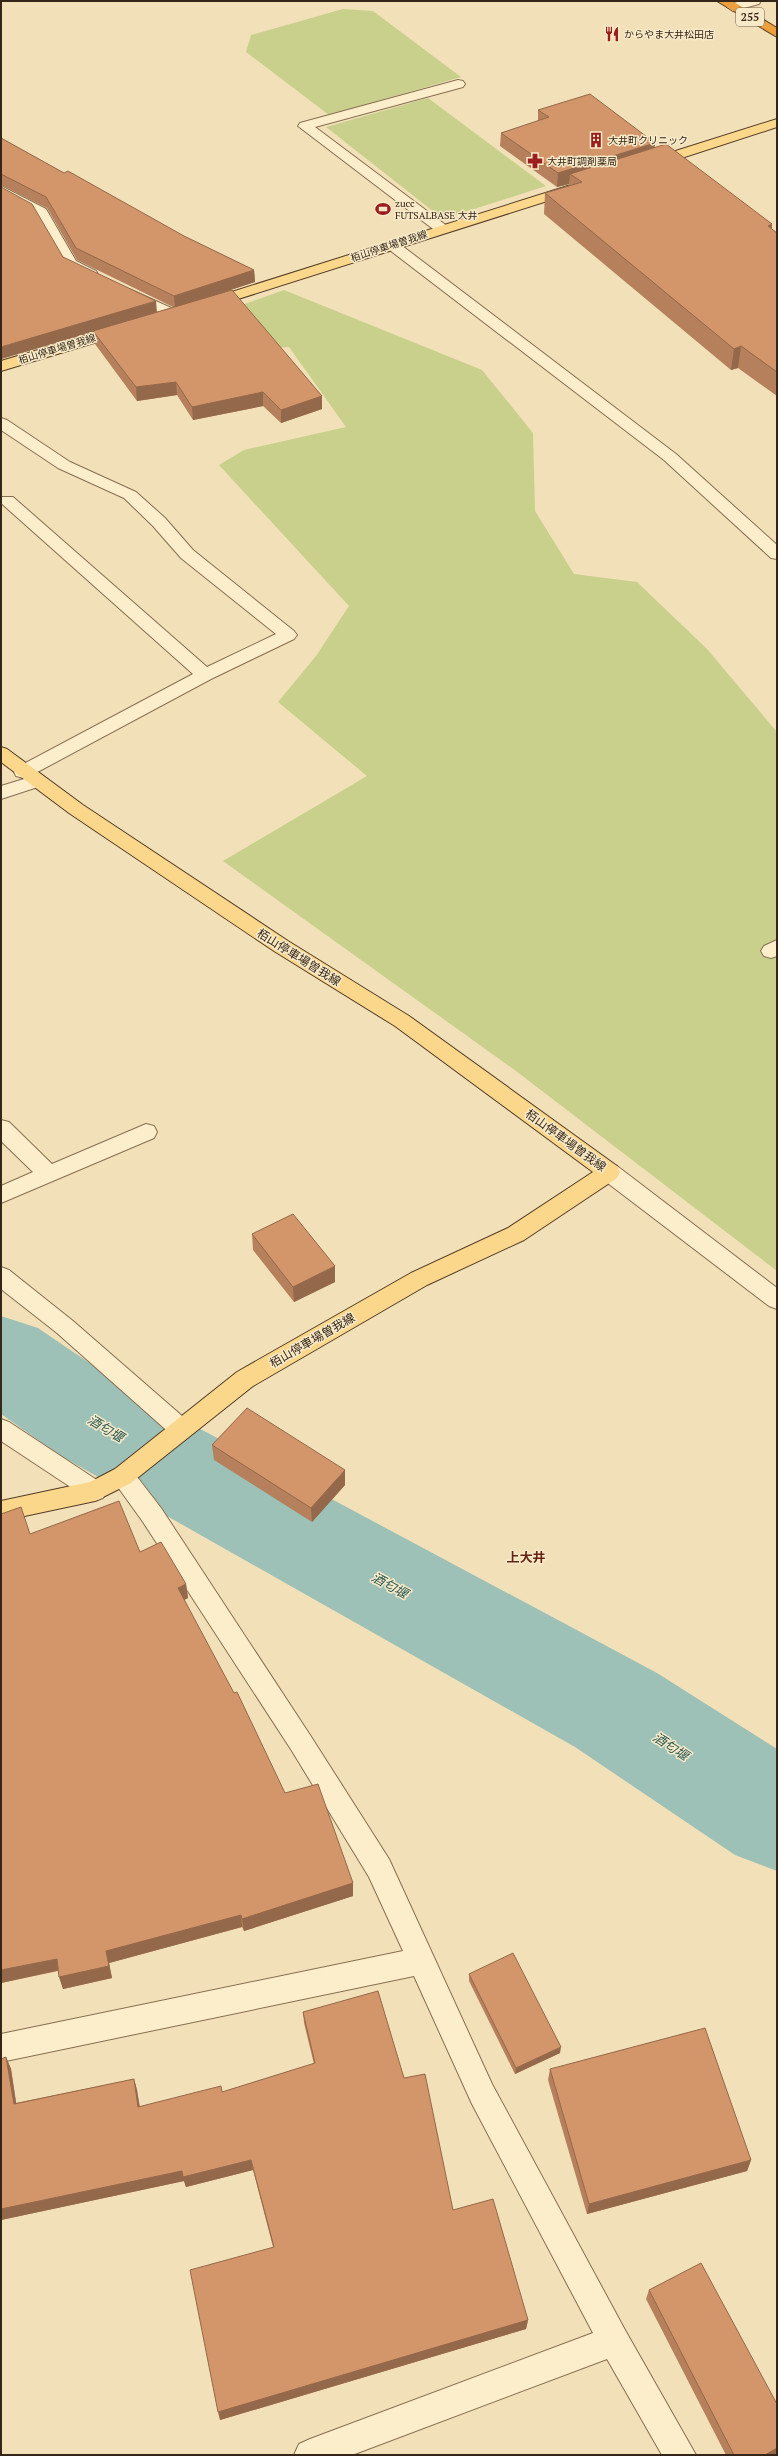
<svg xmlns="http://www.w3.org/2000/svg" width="778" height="2456" viewBox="0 0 778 2456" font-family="'PT Serif','Noto Sans JP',serif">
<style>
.green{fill:#c8d08b}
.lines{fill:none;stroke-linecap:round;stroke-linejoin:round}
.river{fill:#9dc1b6;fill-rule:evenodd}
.minor-casing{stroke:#886f52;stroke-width:2}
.major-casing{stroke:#553c27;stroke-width:2}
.highway-casing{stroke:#553c27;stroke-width:2}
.minor{fill:#fcedcb;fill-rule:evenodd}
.major{fill:#fad78a;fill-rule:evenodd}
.highway{fill:#ec9f3d;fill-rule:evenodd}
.wall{fill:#b5805b}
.shaded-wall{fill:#94684a}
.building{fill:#d3956a;stroke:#94684a}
.labels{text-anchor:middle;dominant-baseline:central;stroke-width:3;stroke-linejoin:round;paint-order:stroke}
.far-poi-label{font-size:10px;fill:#352619;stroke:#f8eac8;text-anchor:start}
.far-street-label{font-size:10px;fill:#352619;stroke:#f8eac8}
.shield{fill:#f8eac8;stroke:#70614e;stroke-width:1}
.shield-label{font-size:11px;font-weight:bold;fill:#352619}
.street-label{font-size:12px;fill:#352619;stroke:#f8eac8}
.water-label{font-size:13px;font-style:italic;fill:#265754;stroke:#f8eac8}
.neighbourhood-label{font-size:13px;font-weight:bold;fill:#662514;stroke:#f8eac8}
</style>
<rect width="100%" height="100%" fill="#f1e0b8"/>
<g class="green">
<path d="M343 9 373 11 461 77 329 115 246 52 251 35Z"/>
<path d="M428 98 546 186 443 219 326 127Z"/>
<path d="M284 290 482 370 533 433 535 511 574 574 637 582 707 649 777 732V1271L516 1071 223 861 367 776 278 702 316 656 349 606 219 465 244 450 346 427 289 347 211 352 205 318Z"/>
</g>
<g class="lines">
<path class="river" d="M1 1316 38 1328 135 1394 657 1673 777 1749V1871L735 1855 575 1747 61 1456 1 1414Z"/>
<g class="minor-casing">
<g id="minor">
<path d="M741 1H761L759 4 733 11 727 7 729 4Z"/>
<path d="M458 80 463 81 465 84 463 87 315 127 447 226 449 229 447 232H437L298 126 300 123Z"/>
<path d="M1 186 46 209 76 261 96 271 98 274 96 277H86L65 267 35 215 1 196Z"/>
<path d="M392 241 397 242 676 454 777 545V559L771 558 664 460 387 248 385 245 387 242Z"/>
<path d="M129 289 178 311 180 314 173 318 168 317 124 296 122 293 124 290Z"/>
<path d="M1 418 7 420 70 462 136 492 165 518 193 550 294 631 297 635 294 639 211 679 30 776 23 778 16 776 14 772 16 768 193 674 1 503V497H13L207 667 276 634 181 558 153 526 124 498 58 468 1 430Z"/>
<path d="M37 775 44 777 46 781 44 785 1 799V786Z"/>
<path d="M777 940V956L771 958 764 956 761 951 764 946Z"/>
<path d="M1 1120 9 1122 52 1164 146 1124 154 1126 157 1132 154 1138 1 1203V1186L33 1172 1 1141Z"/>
<path d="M609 1164 617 1166 777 1288V1309L769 1306 601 1178 598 1172 601 1166Z"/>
<path d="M1 1267 9 1270 73 1321 189 1422 193 1429 189 1436 181 1439 173 1436 57 1333 1 1289Z"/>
<path d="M1 1419 9 1422 103 1484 107 1491 103 1498 95 1501 87 1498 1 1441Z"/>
<path d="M123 1466 131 1469 161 1508 310 1735 389 1859 492 2084 625 2330 696 2455H662L607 2359 352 2455H294L299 2444 310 2439 593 2333 472 2104 414 1976 1 2062V2034L403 1951 369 1877 292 1751 143 1522 115 1483 111 1476 115 1469Z"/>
</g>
</g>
<g class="major-casing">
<g id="major">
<path d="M777 119V127L657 166H647L645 163 647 160Z"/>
<path d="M574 184 579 185 581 188 579 191 213 307H203L201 304 203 301Z"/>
<path d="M122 325 130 330 127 333 1 371V361Z"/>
<path d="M1 747 7 749 83 805 288 941 409 1016 617 1166 620 1172 617 1178 524 1240 427 1285 253 1386 131 1483 95 1501 1 1521V1501L90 1482 115 1469 237 1372 411 1273 508 1228 593 1172 395 1026 274 951 69 813 1 762Z"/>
</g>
</g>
<g class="highway-casing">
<path id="highway" d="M717 1H732L777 28V37Z"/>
</g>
<use href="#minor" class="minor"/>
<use href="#major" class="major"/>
<use href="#highway" class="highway"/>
</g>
<g class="wall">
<path d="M538 110 655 143 654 147 772 224V229L777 233V396L738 368 731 370 544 214 545 193 569 186V184L557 187 500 146 501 133 538 121Z"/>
<path d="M1 138 64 173 184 236 254 270 255 282 224 292 322 396V409L281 423 263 406 193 420 177 395 137 401 95 344 93 332 1 359 63 257 157 312 173 307 77 260 47 208 1 185Z"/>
<path d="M252 1234 335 1282 294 1302 253 1250Z"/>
<path d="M212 1445 345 1485 312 1522 214 1460Z"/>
<path d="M30 1534 140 1552 186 1584 188 1598 184 1600 285 1793 353 1883V1896L244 1931 242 1927 109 1963 112 1978 63 1989 58 1971 1 1983Z"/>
<path d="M469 1974 560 2053 515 2074 469 1981Z"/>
<path d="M303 2012 404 2078 453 2210 528 2320 526 2329 220 2420 273 2247 253 2170 186 2187 184 2181 1 2220V2059L6 2057 11 2069 16 2103 134 2079 137 2090 140 2107 222 2092 314 2064 304 2023Z"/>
<path d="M550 2069 751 2160 747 2171 587 2214 548 2080Z"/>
<path d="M649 2290 774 2455H726L646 2299Z"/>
</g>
<g class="shaded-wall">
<path d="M655 143 654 157 570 174 569 184 557 187 558 173Z"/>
<path d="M772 224 769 246 768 226Z"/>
<path d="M254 270 255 282 175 308 174 296Z"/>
<path d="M156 301 157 313 93 331V332L1 359V347Z"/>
<path d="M741 346 738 368 731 370 734 349Z"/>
<path d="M176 382 177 395 137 401 136 387Z"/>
<path d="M263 392V406L193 420 192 407Z"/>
<path d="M322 396V409L281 423V410Z"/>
<path d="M335 1266V1282L294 1302 293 1287Z"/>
<path d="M345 1470V1485L312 1522 311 1508Z"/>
<path d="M186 1584 188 1598 180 1602 178 1588Z"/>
<path d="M353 1883V1896L244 1931 242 1919Z"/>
<path d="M241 1915 242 1927 109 1963 112 1978 63 1989 59 1977 106 1951Z"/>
<path d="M57 1959 60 1970 1 1983V1970Z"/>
<path d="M561 2047 560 2053 515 2074 516 2068Z"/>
<path d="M6 2057 11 2069 18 2115 14 2104Z"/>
<path d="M134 2079 137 2090 141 2118 138 2107Z"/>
<path d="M251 2160 253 2170 186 2187 184 2181 1 2220V2209L182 2171Z"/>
<path d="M751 2160 747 2171 587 2214 589 2204Z"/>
<path d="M528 2320 526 2329 220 2420 218 2412Z"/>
<path d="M777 2448V2453L774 2455H765Z"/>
</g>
<g class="building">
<path d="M590 94 655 143 558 173 501 133 549 117 538 110Z"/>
<path d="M1 138 64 173 68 171 184 236 254 270 174 296 76 248 46 197 1 174Z"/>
<path d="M666 144 772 224 768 226 777 233V372L741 346 734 349 545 193 582 182 570 174Z"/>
<path d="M1 187 32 204 63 257 156 301 1 347Z"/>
<path d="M232 290 322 396 281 410 263 392 192 407 176 382 136 387 93 331Z"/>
<path d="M293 1214 335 1266 293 1287 252 1234Z"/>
<path d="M247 1408 345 1470 311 1508 212 1445Z"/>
<path d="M119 1501 140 1552 161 1542 186 1584 178 1588 234 1693 237 1692 285 1793 318 1784 353 1883 242 1919 241 1915 106 1951 109 1966 59 1977 57 1959 1 1970V1514L21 1507 30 1534Z"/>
<path d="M513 1953 561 2047 516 2068 469 1974Z"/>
<path d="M378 1991 404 2078 425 2074 453 2210 493 2199 528 2320 218 2412 190 2270 274 2247 251 2160 183 2177 182 2171 1 2209V2059L6 2057 14 2104 134 2079 138 2107 221 2086 222 2092 315 2063 303 2012Z"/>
<path d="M705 2028 751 2160 589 2204 550 2069Z"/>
<path d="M701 2263 777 2404V2448L765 2455H734L649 2290Z"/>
</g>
<defs>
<g id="restaurant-bare" transform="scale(1.2)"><path d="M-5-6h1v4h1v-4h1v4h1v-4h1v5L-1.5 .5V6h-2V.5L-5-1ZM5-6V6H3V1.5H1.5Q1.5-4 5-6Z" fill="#9c1d1e" stroke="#f8eac8" stroke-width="2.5" paint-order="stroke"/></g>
<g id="building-bare" transform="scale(1.2)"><path d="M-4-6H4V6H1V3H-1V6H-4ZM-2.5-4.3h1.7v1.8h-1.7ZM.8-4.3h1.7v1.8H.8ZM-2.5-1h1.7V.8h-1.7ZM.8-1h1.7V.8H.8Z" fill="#9c1d1e" stroke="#f8eac8" stroke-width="2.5" paint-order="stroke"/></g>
<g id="pharmacy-bare" transform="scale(1.2)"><path d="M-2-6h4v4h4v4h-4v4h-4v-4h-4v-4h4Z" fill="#9c1d1e" stroke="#f8eac8" stroke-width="2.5" paint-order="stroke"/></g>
<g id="stadium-bare" transform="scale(1.2)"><path d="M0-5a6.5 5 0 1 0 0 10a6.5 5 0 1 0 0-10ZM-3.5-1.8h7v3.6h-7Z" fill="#9c1d1e" stroke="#f8eac8" stroke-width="2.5" paint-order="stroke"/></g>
</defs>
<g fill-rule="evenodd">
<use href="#restaurant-bare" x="612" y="34"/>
<use href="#building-bare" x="596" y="140"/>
<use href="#pharmacy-bare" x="535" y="161"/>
<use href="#stadium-bare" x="383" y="209"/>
</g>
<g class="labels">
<g class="far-poi-label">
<text x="624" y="34">からやま大井松田店</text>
<text x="608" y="140">大井町クリニック</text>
<text x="547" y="161">大井町調剤薬局</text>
<text x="395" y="203">zucc<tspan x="395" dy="12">FUTSALBASE 大井</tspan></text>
</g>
<g class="far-street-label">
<text transform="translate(389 246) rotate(-18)">栢山停車場曽我線</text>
<text transform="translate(57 349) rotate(-17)">栢山停車場曽我線</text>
</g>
<rect class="shield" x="736" y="8" width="28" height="18" rx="3"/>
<g class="shield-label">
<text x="750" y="17">255</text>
</g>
<g class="street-label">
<text transform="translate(299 957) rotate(32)">栢山停車場曽我線</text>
<text transform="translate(566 1140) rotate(36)">栢山停車場曽我線</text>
<text transform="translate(312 1340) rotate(-30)">栢山停車場曽我線</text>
</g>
<g class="water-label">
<text transform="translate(106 1428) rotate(31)">酒匂堰</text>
<text transform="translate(390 1585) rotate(29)">酒匂堰</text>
<text transform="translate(671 1746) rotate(33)">酒匂堰</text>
</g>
<g class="neighbourhood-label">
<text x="526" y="1557">上大井</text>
</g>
</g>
<rect width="778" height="2456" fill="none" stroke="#352619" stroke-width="4"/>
</svg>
